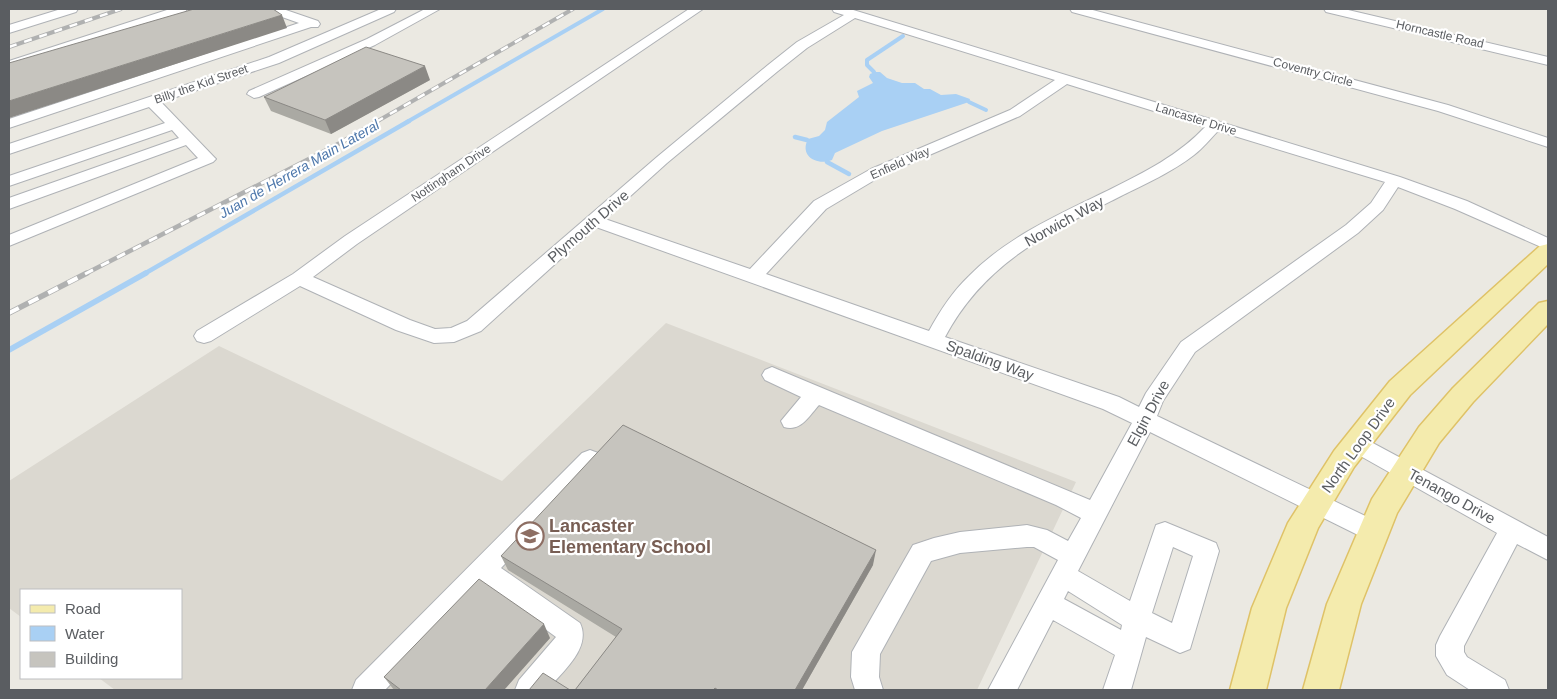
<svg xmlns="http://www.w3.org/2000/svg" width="1557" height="699" viewBox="0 0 1557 699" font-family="Helvetica,sans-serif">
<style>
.education{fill:#dbd8d0}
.water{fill:#a9d0f4}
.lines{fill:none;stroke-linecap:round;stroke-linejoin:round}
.stream-far2{stroke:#a9d0f4;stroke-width:4}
.stream-far1{stroke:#a9d0f4;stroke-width:4.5}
.stream{stroke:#a9d0f4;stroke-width:5.5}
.minor-casing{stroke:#afb2b6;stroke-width:2}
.major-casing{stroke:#dfc267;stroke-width:3}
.minor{fill:#fff;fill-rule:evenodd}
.major{fill:#f4ebad;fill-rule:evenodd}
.rail-far2-casing{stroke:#b0b1b1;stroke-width:4}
.rail-far1-casing{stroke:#b0b1b1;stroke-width:4.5}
.rail-casing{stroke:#b0b1b1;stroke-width:5.5}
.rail-far2{stroke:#fff;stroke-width:2.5;stroke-dasharray:8;stroke-linecap:butt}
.rail-far1{stroke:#fff;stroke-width:3;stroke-dasharray:9;stroke-linecap:butt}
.rail{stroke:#fff;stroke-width:4;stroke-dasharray:11;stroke-linecap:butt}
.wall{fill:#aaa9a3}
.shaded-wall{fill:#8b8985}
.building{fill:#c6c4be;stroke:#8b8985}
.labels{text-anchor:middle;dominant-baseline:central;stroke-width:4.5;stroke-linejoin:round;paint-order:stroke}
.far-street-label{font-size:12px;fill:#5a5d61;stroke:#fff}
.far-water-label{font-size:14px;font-style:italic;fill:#4d77ab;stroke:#fff}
.street-label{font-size:15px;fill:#5a5d61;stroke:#fff}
.near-education-label{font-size:18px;font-weight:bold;fill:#785e54;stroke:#fff;text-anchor:start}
</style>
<rect width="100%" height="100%" fill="#ebe9e2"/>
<path class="education" d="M666 323 1076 482 977 690H115L99 678H181V590H21V617L9 608V481L219 346 502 481Z"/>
<path class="water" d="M875 72H880L887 78 902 83H915L924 89H930L941 95 956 94 970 99 969 102 882 131 835 153 832 160C817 166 799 156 808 139L819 136 825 130 827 122 859 97 857 91 873 83 869 77 870 74Z"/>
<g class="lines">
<g class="stream-far2">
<path d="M874 72 867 65V60L903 36"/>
<path d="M969 102 986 110"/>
<path d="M407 122 603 9"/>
</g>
<g class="stream-far1">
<path d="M795 137 807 140"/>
<path d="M827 162 849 174"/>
<path d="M144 274 409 121"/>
</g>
<path class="stream" d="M9 350 146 273"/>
<g class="minor-casing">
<g id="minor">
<path d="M61 9H78L76 12 9 33V25Z"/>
<path d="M170 9H187L185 12 9 69V61Z"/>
<path d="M266 9H283L318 21 320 24 318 27H311L9 128V119L299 23 268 12Z"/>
<path d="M381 9H396L394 12 279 63 161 102 213 156 216 159 213 162 9 246V235L198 158 186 145 9 209V198L179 138 172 130 9 186V176L165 123 149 107 9 154V144L269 57Z"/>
<path d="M425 9H440L375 45 259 97 254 98 247 94 249 91 367 39Z"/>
<path d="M689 9H703L357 244 313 277 410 320 435 329 451 328 467 321 657 157 768 65 797 42 844 15 834 12 832 9H850L1400 177 1467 201 1548 238V250L1455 209 1398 187 1383 210 1358 233 1195 352 1163 401 1157 416 1382 524 1385 531 1382 538 1373 541 1364 538 1150 432 1078 571 1130 601 1156 525 1165 522 1216 543 1219 551 1190 649 1180 653 1146 637 1131 690H1103L1115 655 1053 620 1017 690H988L1058 560 1034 547H1027L960 553 931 561 880 654 879 677 883 690H855L851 677 852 652 913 545 934 538 960 532 1027 525 1047 530 1068 541 1081 518 1056 505 819 405C809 416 801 432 784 427L781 421 801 397 765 380 762 375 765 370 772 367 779 370 1090 500 1132 423 1103 409 596 227 481 331 454 342 434 343 396 330 300 286 211 341 204 343 197 341 194 336 197 331 293 274 345 236ZM855 18 1055 80 1010 110 871 169 814 201 750 269 605 219 667 163 778 71 807 48ZM1067 84 1205 127C1179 155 1145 172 1111 189 1062 213 1008 236 969 276 952 292 940 311 929 331L766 274 826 209 883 175 1020 116ZM1218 131 1385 182 1371 203 1346 225 1181 342 1146 393 1139 407 1119 397 945 337C985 262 1048 233 1121 196 1145 184 1172 172 1194 155 1203 148 1210 139 1218 131ZM1173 547 1193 556 1172 623 1152 613ZM1068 591 1122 625 1121 630 1064 599Z"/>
<path d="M1070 9H1089L1448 105 1548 138V147L1438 111 1072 12Z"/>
<path d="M1324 9H1344L1548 57V65L1326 12Z"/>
<path d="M1356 434 1548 537V560L1517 544 1464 646V652L1467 657 1505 680 1509 690H1470L1447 675 1436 656V645L1440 636 1497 533 1348 449 1345 443 1348 437Z"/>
<path d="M590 450 598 453 601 459 598 465 501 568 580 623C592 648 562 672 547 690H515L519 680 556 637 485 585 385 690H352L356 680 582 453Z"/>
</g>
</g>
<g class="major-casing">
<g id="major">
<path d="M1548 244V264L1410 395 1354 467 1318 528 1286 608 1266 690H1230L1252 608 1288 523 1334 451 1390 381 1540 246Z"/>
<path d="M1548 301V324L1473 402 1439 443 1397 513 1361 604 1339 690H1303L1327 604 1372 499 1419 427 1453 388 1539 303Z"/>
</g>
</g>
<use href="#minor" class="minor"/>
<use href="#major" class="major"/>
<g class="rail-far2-casing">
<g id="rail-far2">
<path d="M9 47 121 9"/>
<path d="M376 122 573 9"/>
</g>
</g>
<g class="rail-far1-casing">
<path id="rail-far1" d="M85 274 340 143 378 121"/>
</g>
<g class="rail-casing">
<path id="rail" d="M9 313 87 273"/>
</g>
<use href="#rail-far2" class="rail-far2"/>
<use href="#rail-far1" class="rail-far1"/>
<use href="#rail" class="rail"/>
</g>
<g class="wall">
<path d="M430 80 331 134 271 111 264 97Z"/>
<path d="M501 556 873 565 802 690H575L616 637 508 570Z"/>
<path d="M550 638 504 690H394L384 677Z"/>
</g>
<g class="shaded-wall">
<path d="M282 15 287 28 9 118V101Z"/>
<path d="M425 66 430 80 331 134 325 120Z"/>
<path d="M876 550 873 565 802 690H795Z"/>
<path d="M544 624 550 638 504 690H485Z"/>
</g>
<g class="building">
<path d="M194 9H273L282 15 9 101V63Z"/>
<path d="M366 47 425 66 325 120 264 97Z"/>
<path d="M623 425 876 550 795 690H718L715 688 713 690H575L622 629 501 556Z"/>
<path d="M479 579 544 624 485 690H401L384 677Z"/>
<path d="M543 673 570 690H529Z"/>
</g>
<defs>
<g id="school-ring" transform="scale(1.4375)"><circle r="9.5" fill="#fff" stroke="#8d6e63" stroke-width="1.5"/><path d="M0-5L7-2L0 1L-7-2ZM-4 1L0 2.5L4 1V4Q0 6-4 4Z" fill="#8d6e63"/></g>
</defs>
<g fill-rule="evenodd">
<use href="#school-ring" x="530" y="536"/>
</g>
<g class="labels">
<g class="far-street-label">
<text transform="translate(1440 34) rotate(13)">Horncastle Road</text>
<text transform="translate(1313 72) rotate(15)">Coventry Circle</text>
<text transform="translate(201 84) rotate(-19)">Billy the Kid Street</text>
<text transform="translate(1196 119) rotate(17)">Lancaster Drive</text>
<text transform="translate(900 163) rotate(-24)">Enfield Way</text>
<text transform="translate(451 173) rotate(-34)">Nottingham Drive</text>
</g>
<g class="far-water-label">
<text transform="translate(299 169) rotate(-30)">Juan de Herrera Main Lateral</text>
</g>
<g class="street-label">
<text transform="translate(1064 221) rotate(-29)">Norwich Way</text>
<text transform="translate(588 226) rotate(-41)">Plymouth Drive</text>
<text transform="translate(990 360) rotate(20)">Spalding Way</text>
<text transform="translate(1148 413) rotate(-62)">Elgin Drive</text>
<text transform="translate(1358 445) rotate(-54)">North Loop Drive</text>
<text transform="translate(1452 496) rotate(29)">Tenango Drive</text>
</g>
<g class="near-education-label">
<text x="549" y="526">Lancaster<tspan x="549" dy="21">Elementary School</tspan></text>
</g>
</g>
<rect width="1557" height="699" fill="none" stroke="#5a5d61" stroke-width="20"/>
<rect x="20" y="589" width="162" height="90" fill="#ffffff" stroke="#bdbec0"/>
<rect x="30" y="605" width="25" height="8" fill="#f4ebad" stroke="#bdbec0"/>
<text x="65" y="614" font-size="15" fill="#5a5d61">Road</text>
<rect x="30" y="626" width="25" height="15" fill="#a9d0f4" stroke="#bdbec0"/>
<text x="65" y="639" font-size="15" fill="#5a5d61">Water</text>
<rect x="30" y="652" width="25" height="15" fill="#c6c4be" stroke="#bdbec0"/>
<text x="65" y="664" font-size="15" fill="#5a5d61">Building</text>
</svg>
